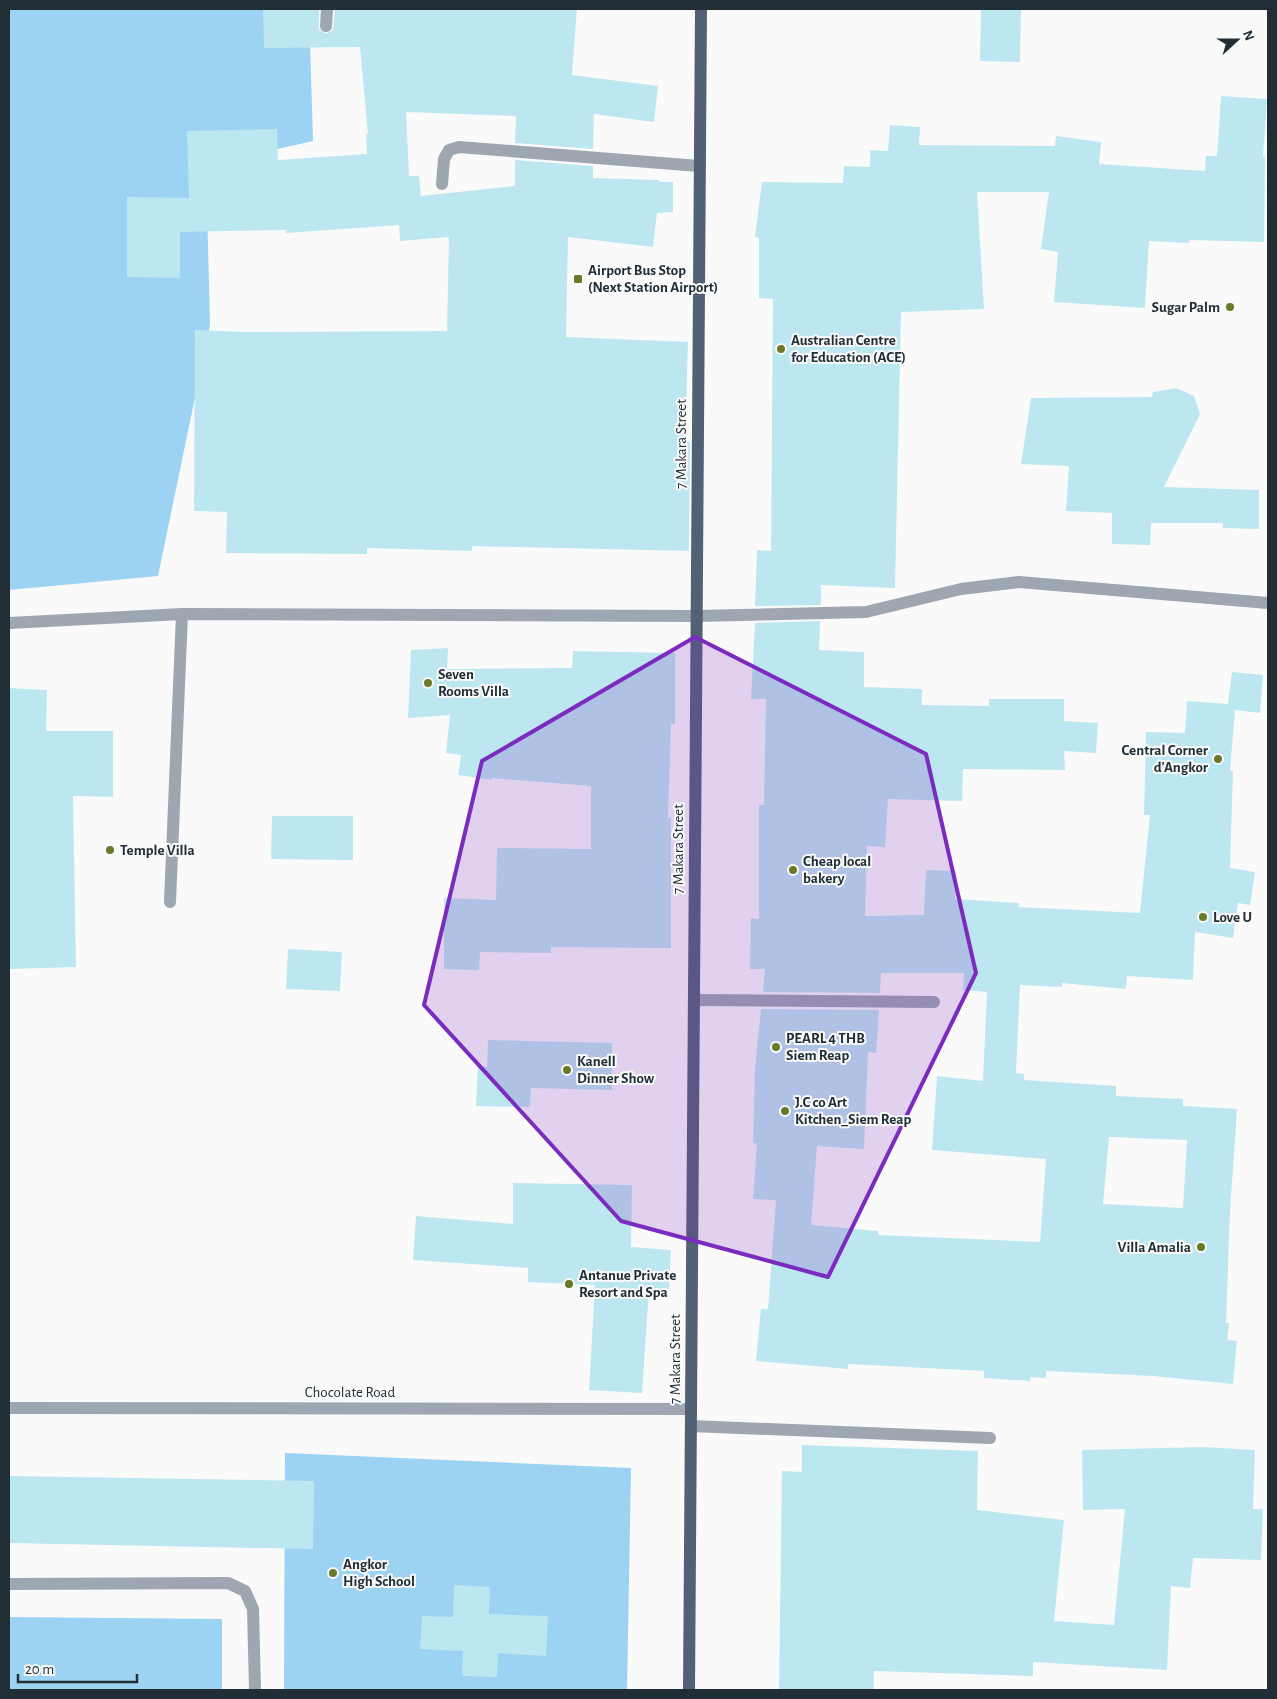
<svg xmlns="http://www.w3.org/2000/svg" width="1277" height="1699" viewBox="0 0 1277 1699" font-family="'Alegreya Sans',sans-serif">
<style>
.green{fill:#9cd2f2}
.building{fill:#bde7f0;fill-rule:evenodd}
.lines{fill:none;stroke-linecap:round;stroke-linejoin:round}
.minor{stroke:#9ea6b2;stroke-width:12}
.major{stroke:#536176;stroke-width:12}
.marked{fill:#7b2cbf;fill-opacity:0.2;stroke:#7b2cbf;stroke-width:4;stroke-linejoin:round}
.poi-dot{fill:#687928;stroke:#fafafa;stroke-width:2}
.labels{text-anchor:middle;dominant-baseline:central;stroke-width:4;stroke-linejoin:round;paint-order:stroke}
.poi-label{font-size:15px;font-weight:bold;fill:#212e36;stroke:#fafafa;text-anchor:start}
.street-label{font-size:15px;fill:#212e36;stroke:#fafafa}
</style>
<rect width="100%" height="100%" fill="#fafafa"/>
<g class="green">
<path d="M9 9H309L313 141 206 165 210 325 158 576 9 590Z"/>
<path d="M285 1453 631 1468 627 1690H284Z"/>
<path d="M9 1617 222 1619V1690H9Z"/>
</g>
<g class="building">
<path d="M263 9H319V29L326 34 333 30 335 9H577L572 75 658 86 654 122 594 114 593 149 515 143 516 116 406 112 409 176H419L421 196 515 186V160L593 166V178L659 180V182H673V212L657 213 653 247 568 237 566 337 688 342 685 442H690L689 551 472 546V551L367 548V554L226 553 227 512 194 511 195 330 245 332 447 331 449 237 400 241 399 225 286 233V230L180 232V278L127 277V197L189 198 187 131 277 129 278 160 367 154 366 134H368L360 47 264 48Z"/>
<path d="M981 9H1021L1020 62 980 61Z"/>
<path d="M1221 96 1267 99 1263 157H1265L1264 242 1189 240V243L1149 241 1145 308 1054 302 1058 252 1041 249 1049 192H977L984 309 901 312 895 588 821 585V605L755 606 757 550 771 551 773 299 759 298V238L755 237 762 182 843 183 844 166 870 167V150L888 151 890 125 920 127 919 145 1055 146 1056 136 1101 142 1099 164 1205 171 1206 156H1217Z"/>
<path d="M1176 388 1194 396 1200 414 1164 487 1259 490V529L1223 528V523H1151L1150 545 1112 544V513L1066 511 1069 466 1021 464 1031 398 1152 397 1153 392Z"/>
<path d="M820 621 819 650 864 652V687L922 689V705L989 706V699H1064V721L1098 723 1096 753 1064 751 1065 770 963 769 962 801 888 799 885 847 867 846 865 916 924 915 926 870 956 871 955 899 1019 903 1018 907 1140 913 1150 815H1144L1146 732 1185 733 1187 701 1228 704 1232 672 1263 675 1260 713 1235 710 1230 771H1233L1230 868 1255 872 1250 905 1238 903 1233 938 1195 932 1193 980 1127 976 1126 989 1062 983V987L1020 985 1016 1073 1024 1074V1080L1116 1086V1096L1183 1099V1106L1237 1109 1230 1212 1226 1323H1229L1227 1340 1237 1341 1233 1384 1153 1376 1046 1371V1378L1030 1377V1381L984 1378V1371L848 1364V1369L756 1361 761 1309H768L776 1200 753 1199 757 1144 753 1143 755 1069 761 1009 879 1010 876 1053 868 1052 864 1149 817 1146 811 1225 878 1231V1235L1040 1242 1046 1159 932 1150 937 1076 983 1081 987 992 963 990 964 973H881L880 993 763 992 765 969H750L751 918 759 919V805H764L766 699H751L755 623ZM1109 1137 1187 1140 1183 1208 1103 1204Z"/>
<path d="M448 648 447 669 572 668 573 651 675 653V724H671L668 818H671V948L551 947V953L480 952 479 970 444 969V898L496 900 497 848 591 849V786L492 778V780L458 775 461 755 446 753 450 715 408 718 411 650Z"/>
<path d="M9 688 47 690 46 731H113V797L73 796 76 967 9 969Z"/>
<path d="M272 816H353V860L271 859Z"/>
<path d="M288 949 342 952 340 991 286 989Z"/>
<path d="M488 1040 612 1043V1090L531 1088 530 1107 476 1106 478 1067H487Z"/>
<path d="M513 1183 632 1185 631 1247 671 1250 669 1289 649 1288 642 1393 589 1390 595 1285 528 1282V1268L413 1260 416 1216 513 1224Z"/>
<path d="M802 1445 978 1451 977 1510 1064 1520 1054 1621 1114 1625 1125 1509 1083 1510 1082 1450 1204 1447 1255 1450 1253 1509H1263L1261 1560 1193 1558 1190 1588 1171 1586 1167 1670 1033 1662V1676L874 1671V1690H779L782 1471 802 1472Z"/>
<path d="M9 1476 314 1481 313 1549 9 1543Z"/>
<path d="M454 1585 490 1587 489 1614 548 1616 546 1656 498 1653 497 1677 462 1676 463 1651 420 1649 422 1616 453 1617Z"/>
</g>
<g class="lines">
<g class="minor">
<path d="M326 26 327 9"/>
<path d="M442 184 444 159 449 150 459 147 699 166"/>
<path d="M9 623 182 614 696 616 866 612 961 589 1019 582 1268 603"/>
<path d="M170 902 182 614"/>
<path d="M694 1000 934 1002"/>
<path d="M9 1408 691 1409"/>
<path d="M691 1426 990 1438"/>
<path d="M9 1584 228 1583 245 1591 253 1609 255 1690"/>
</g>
<path class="major" d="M689 1690 701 9"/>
</g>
<path class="marked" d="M695 637 926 754 976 973 828 1277 621 1221 424 1005 482 761Z"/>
<g class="poi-dot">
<rect x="573" y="274" width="10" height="10" rx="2.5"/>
<circle cx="1230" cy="307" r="5"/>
<circle cx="781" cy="349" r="5"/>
<circle cx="428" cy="683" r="5"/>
<circle cx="1218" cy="759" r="5"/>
<circle cx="110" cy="850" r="5"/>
<circle cx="793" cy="870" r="5"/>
<circle cx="1203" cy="917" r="5"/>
<circle cx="776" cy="1047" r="5"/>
<circle cx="567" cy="1070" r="5"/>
<circle cx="785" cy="1111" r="5"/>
<circle cx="1201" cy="1247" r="5"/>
<circle cx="569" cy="1284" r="5"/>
<circle cx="333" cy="1573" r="5"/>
</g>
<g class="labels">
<g class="poi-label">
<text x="588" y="270">Airport Bus Stop<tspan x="588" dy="17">(Next Station Airport)</tspan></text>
<text x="1220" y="307" text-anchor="end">Sugar Palm</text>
<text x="791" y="340">Australian Centre<tspan x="791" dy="17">for Education (ACE)</tspan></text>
<text x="438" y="674">Seven<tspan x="438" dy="17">Rooms Villa</tspan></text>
<text x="1208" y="750" text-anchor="end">Central Corner<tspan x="1208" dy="17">d'Angkor</tspan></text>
<text x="120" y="850">Temple Villa</text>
<text x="803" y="861">Cheap local<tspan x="803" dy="17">bakery</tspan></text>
<text x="1213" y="917">Love U</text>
<text x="786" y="1038">PEARL 4 THB<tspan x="786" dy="17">Siem Reap</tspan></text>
<text x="577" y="1061">Kanell<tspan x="577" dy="17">Dinner Show</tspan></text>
<text x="795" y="1102">J.C co Art<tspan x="795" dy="17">Kitchen_Siem Reap</tspan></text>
<text x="1191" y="1247" text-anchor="end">Villa Amalia</text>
<text x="579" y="1275">Antanue Private<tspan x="579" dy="17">Resort and Spa</tspan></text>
<text x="343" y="1564">Angkor<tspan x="343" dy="17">High School</tspan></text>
</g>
<g class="street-label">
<text transform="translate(681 444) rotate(-90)">7 Makara Street</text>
<text transform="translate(678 849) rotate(-90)">7 Makara Street</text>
<text transform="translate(675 1359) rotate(-90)">7 Makara Street</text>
<text x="350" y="1392">Chocolate Road</text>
</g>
</g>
<rect width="1277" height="1699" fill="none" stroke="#212e36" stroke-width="20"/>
<g transform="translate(1237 40) rotate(69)" stroke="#fafafa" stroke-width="4" paint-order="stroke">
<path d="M0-4L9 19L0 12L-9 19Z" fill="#212e36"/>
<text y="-8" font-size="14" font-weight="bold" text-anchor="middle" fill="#212e36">N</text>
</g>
<path d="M18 1674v8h119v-8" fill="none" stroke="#212e36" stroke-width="2.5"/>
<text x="25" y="1674" font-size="15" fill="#212e36" stroke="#fafafa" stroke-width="4" paint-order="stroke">20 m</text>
</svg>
